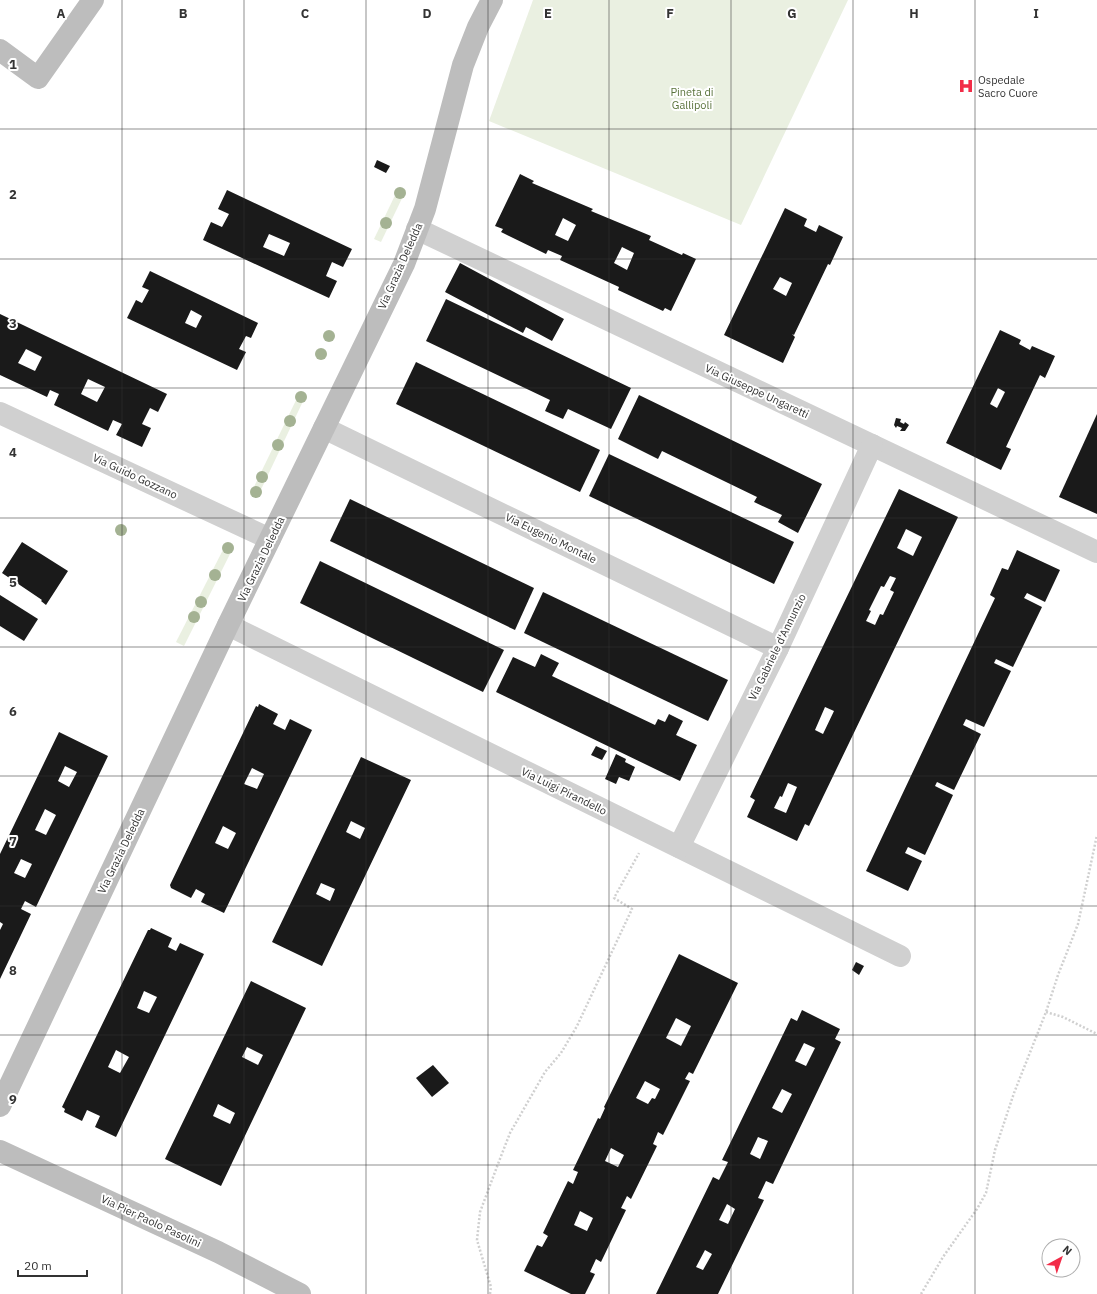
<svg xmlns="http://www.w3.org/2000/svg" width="1097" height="1294" viewBox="0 0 1097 1294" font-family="'IBM Plex Sans',sans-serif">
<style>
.green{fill:#eaf0e1}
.building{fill:#1a1a1a;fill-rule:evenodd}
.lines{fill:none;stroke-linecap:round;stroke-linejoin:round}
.path{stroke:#d0d0d0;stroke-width:2.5;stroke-dasharray:2 2;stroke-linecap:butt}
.street{stroke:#d0d0d0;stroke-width:22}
.secondary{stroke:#bdbdbd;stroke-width:22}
.tree{fill:#a4b293}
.grid{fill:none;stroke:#333;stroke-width:1;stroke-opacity:0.55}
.labels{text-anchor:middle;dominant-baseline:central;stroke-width:4;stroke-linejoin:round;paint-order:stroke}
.poi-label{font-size:11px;fill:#333;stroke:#fff;text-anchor:start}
.park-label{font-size:11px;fill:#59733b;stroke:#fff}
.street-label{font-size:11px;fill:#333;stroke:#fff}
.grid-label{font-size:13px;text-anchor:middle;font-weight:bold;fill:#333;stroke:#fff;stroke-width:4;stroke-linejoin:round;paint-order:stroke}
</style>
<rect width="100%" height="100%" fill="#fff"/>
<g class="green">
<path d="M533 0H848L741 225 489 121Z"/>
<path d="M399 187 406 190 381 242 374 239Z"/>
<path d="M300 392 306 395 257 498 250 495Z"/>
<path d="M227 542 234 546 184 646 176 642Z"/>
</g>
<g class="building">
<path d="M377 160 390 166 386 173 374 167Z"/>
<path d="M520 174 534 181 532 183 593 209 591 211 651 236 649 240 682 255 683 253 696 259 671 311 665 308 663 311 618 290 619 287 560 260 562 256 548 250 546 254 501 232 503 229 495 226ZM563 218 576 225 568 241 555 235ZM622 247 634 253 627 270 614 263Z"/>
<path d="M227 190 352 249 343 267 332 262 326 276 337 281 329 298 203 240 211 222 222 227 229 214 218 209ZM269 234 290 243 284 256 263 247Z"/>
<path d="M785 208 807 219 804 226 816 232 819 225 843 237 830 265 828 264 794 335 792 334 795 337 783 363 724 335ZM780 277 792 283 786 296 773 289Z"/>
<path d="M460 263 564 319 552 341 526 327 523 333 445 292Z"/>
<path d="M150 271 258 323 251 338 246 336 239 349 246 352 237 370 127 318 136 300 142 303 149 290 142 287ZM191 310 202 316 196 328 185 323Z"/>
<path d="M446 299 631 388 611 429 568 409 563 419 545 411 550 400 426 341Z"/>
<path d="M0 314 167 394 158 412 150 408 142 424 151 428 142 447 116 435 122 424 113 420 108 431 54 405 59 394 50 390 47 397 0 375ZM26 349 42 357 35 371 18 363ZM88 379 105 387 97 402 81 394Z"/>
<path d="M1000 330 1021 340 1019 344 1030 350 1032 346 1055 356 1045 378 1040 375 1006 447 1011 449 1001 470 946 443ZM998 388 1005 392 997 408 990 404Z"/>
<path d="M416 362 600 450 580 492 396 404Z"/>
<path d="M639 395 822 484 798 533 778 522 782 515 754 502 757 497 662 451 658 459 618 439Z"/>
<path d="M1097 414V514L1059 497Z"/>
<path d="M896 418 901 419 900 422 904 424 905 422 909 425 905 431H900L902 428 897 426 896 428 894 425Z"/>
<path d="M609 454 794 542 774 584 589 496Z"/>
<path d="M899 489 958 517 809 826 805 824 797 841 747 817 755 800 750 797ZM906 529 922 537 913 556 897 548ZM890 576 896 578 890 590 894 592 883 615 880 614 875 625 866 621 871 611 869 610 881 586 884 587ZM825 707 834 711 823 734 815 730ZM788 783 797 787 786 813 774 808 780 796 782 797Z"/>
<path d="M350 499 534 588 515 630 330 541Z"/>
<path d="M22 542 68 571 46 605 41 601 42 600 2 573Z"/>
<path d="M1017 550 1060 570 1045 602 1027 593 1024 598 1042 607 1013 667 996 659 994 663 1011 671 984 727 966 719 963 725 981 734 954 790 937 782 935 786 953 795 925 855 908 847 905 853 922 861 908 891 866 871 995 598 990 595 1002 568 1008 570Z"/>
<path d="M320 561 504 650 483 692 300 603Z"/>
<path d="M543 592 728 680 708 721 524 633Z"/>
<path d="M0 595 38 619 24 641 0 626Z"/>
<path d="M541 654 559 663 552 676 655 725 658 719 665 722 669 714 683 721 676 735 697 745 680 781 496 692 513 657 535 667Z"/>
<path d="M259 704 278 714 273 724 285 730 290 719 312 730 224 913 201 902 205 894 196 889 191 898 171 888 170 885 256 706 258 707ZM252 768 264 774 257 789 244 784ZM223 826 236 833 228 849 215 843Z"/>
<path d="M59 732 108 756 36 907 25 901 21 909 31 914 0 979V930L3 924 0 922V854ZM65 766 77 772 69 787 58 781ZM45 809 56 815 46 835 35 830ZM21 859 32 864 25 878 14 873Z"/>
<path d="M596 746 607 751 602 760 591 755Z"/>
<path d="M616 754 626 759 625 762 635 767 629 781 619 777 616 784 605 779Z"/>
<path d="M361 757 411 780 322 966 272 942ZM351 821 365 828 360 839 346 832ZM321 883 335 889 330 901 316 894Z"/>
<path d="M151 928 172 938 168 947 176 951 180 943 204 954 116 1137 95 1127 100 1116 87 1110 82 1121 64 1112 65 1109 62 1107 148 930H150ZM144 991 157 997 149 1013 137 1008ZM116 1050 129 1057 120 1073 108 1067Z"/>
<path d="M679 954 738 983 693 1074 689 1072 685 1079 690 1081 663 1135 658 1132 653 1144 657 1146 631 1199 627 1196 621 1208 626 1210 601 1262 596 1259 590 1272 595 1274 585 1294H571L524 1271 537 1245 542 1247 548 1236 543 1233 568 1181 573 1184 578 1172 573 1170 598 1118 600 1119 605 1108 604 1107ZM676 1018 691 1026 681 1046 666 1038ZM645 1081 660 1089 655 1099 652 1098 648 1104 636 1098ZM611 1148 624 1155 618 1167 605 1161ZM580 1211 593 1218 587 1231 574 1225Z"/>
<path d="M856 962 864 966 859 975 852 970Z"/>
<path d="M251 981 306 1008 221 1186 165 1159ZM247 1047 263 1055 258 1065 242 1057ZM218 1104 235 1113 230 1124 213 1116Z"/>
<path d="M802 1010 840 1029 835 1039 841 1042 773 1184 766 1181 758 1198 764 1200 718 1294H656L713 1177 719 1180 728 1162 722 1160 791 1018 797 1021ZM804 1043 815 1048 806 1066 795 1061ZM782 1089 792 1094 782 1113 772 1108ZM758 1137 768 1141 760 1159 750 1154ZM727 1204 735 1209 728 1224 719 1220ZM705 1250 712 1254 703 1270 696 1267Z"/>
<path d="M433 1065 449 1083 432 1097 416 1078Z"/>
</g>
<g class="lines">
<g class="path">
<path d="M1046 1012 1063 1017 1097 1034"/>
<path d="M490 1294 491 1287 477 1240 480 1212 498 1164 510 1133 545 1072 561 1053 577 1026 632 909 614 898 639 853"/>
<path d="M921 1294 943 1257 977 1209 986 1193 995 1150 1014 1093 1046 1012 1058 975 1078 924 1097 835"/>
</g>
<g class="street">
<path d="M417 229 1097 552"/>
<path d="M0 413 270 539"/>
<path d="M324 428 778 648"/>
<path d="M228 625 900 956"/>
<path d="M679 847 778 648 872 445"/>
</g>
<g class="secondary">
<path d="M0 50 38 78 93 0"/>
<path d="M0 1106 228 625 404 264 425 209 463 65 478 27 492 0"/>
<path d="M0 1151 218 1252 300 1294"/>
</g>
</g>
<g class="tree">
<circle cx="400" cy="193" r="6"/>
<circle cx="386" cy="223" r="6"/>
<circle cx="329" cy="336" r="6"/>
<circle cx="321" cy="354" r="6"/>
<circle cx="301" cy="397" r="6"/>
<circle cx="290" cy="421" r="6"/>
<circle cx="278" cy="445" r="6"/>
<circle cx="262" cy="477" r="6"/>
<circle cx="256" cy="492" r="6"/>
<circle cx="121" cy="530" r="6"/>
<circle cx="228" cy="548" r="6"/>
<circle cx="215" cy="575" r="6"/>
<circle cx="201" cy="602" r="6"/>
<circle cx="194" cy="617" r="6"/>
</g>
<path class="grid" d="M122 0V1294M244 0V1294M366 0V1294M488 0V1294M609 0V1294M731 0V1294M853 0V1294M975 0V1294M0 129H1097M0 259H1097M0 388H1097M0 518H1097M0 647H1097M0 776H1097M0 906H1097M0 1035H1097M0 1165H1097"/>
<defs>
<g id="hospital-bare" transform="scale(1.2)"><path d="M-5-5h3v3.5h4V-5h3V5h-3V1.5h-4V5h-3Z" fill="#f22c48" stroke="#fff" stroke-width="2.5" paint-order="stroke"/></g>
</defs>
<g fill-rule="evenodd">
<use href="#hospital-bare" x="966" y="86"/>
</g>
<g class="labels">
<g class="poi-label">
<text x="978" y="80">Ospedale<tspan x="978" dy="13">Sacro Cuore</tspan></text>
</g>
<g class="park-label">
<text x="692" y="92">Pineta di<tspan x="692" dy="13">Gallipoli</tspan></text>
</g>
<g class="street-label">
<text transform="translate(400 266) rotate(-66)">Via Grazia Deledda</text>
<text transform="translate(757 391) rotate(25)">Via Giuseppe Ungaretti</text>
<text transform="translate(135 476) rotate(25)">Via Guido Gozzano</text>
<text transform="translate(551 538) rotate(26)">Via Eugenio Montale</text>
<text transform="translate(261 559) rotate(-64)">Via Grazia Deledda</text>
<text transform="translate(777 647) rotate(-64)">Via Gabriele d'Annunzio</text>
<text transform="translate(564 791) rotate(26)">Via Luigi Pirandello</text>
<text transform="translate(121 851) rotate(-64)">Via Grazia Deledda</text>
<text transform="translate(151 1221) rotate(25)">Via Pier Paolo Pasolini</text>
</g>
</g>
<g class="grid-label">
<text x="61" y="18">A</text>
<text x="183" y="18">B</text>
<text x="305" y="18">C</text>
<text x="427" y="18">D</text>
<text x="548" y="18">E</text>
<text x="670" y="18">F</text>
<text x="792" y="18">G</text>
<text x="914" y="18">H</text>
<text x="1036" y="18">I</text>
<text x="13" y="69">1</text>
<text x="13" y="199">2</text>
<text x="13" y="328">3</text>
<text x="13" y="457">4</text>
<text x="13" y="587">5</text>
<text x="13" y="716">6</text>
<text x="13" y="846">7</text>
<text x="13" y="975">8</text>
<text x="13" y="1104">9</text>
</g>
<g transform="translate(1061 1258) rotate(40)"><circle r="19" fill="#ffffff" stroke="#adadad"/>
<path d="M0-3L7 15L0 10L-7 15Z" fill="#f22c48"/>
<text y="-6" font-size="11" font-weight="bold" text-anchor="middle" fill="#333333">N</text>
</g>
<path d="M18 1270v6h69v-6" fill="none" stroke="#333333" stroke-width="2"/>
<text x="24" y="1270" font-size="12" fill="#333333" stroke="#ffffff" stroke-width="3" paint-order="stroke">20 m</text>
</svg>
